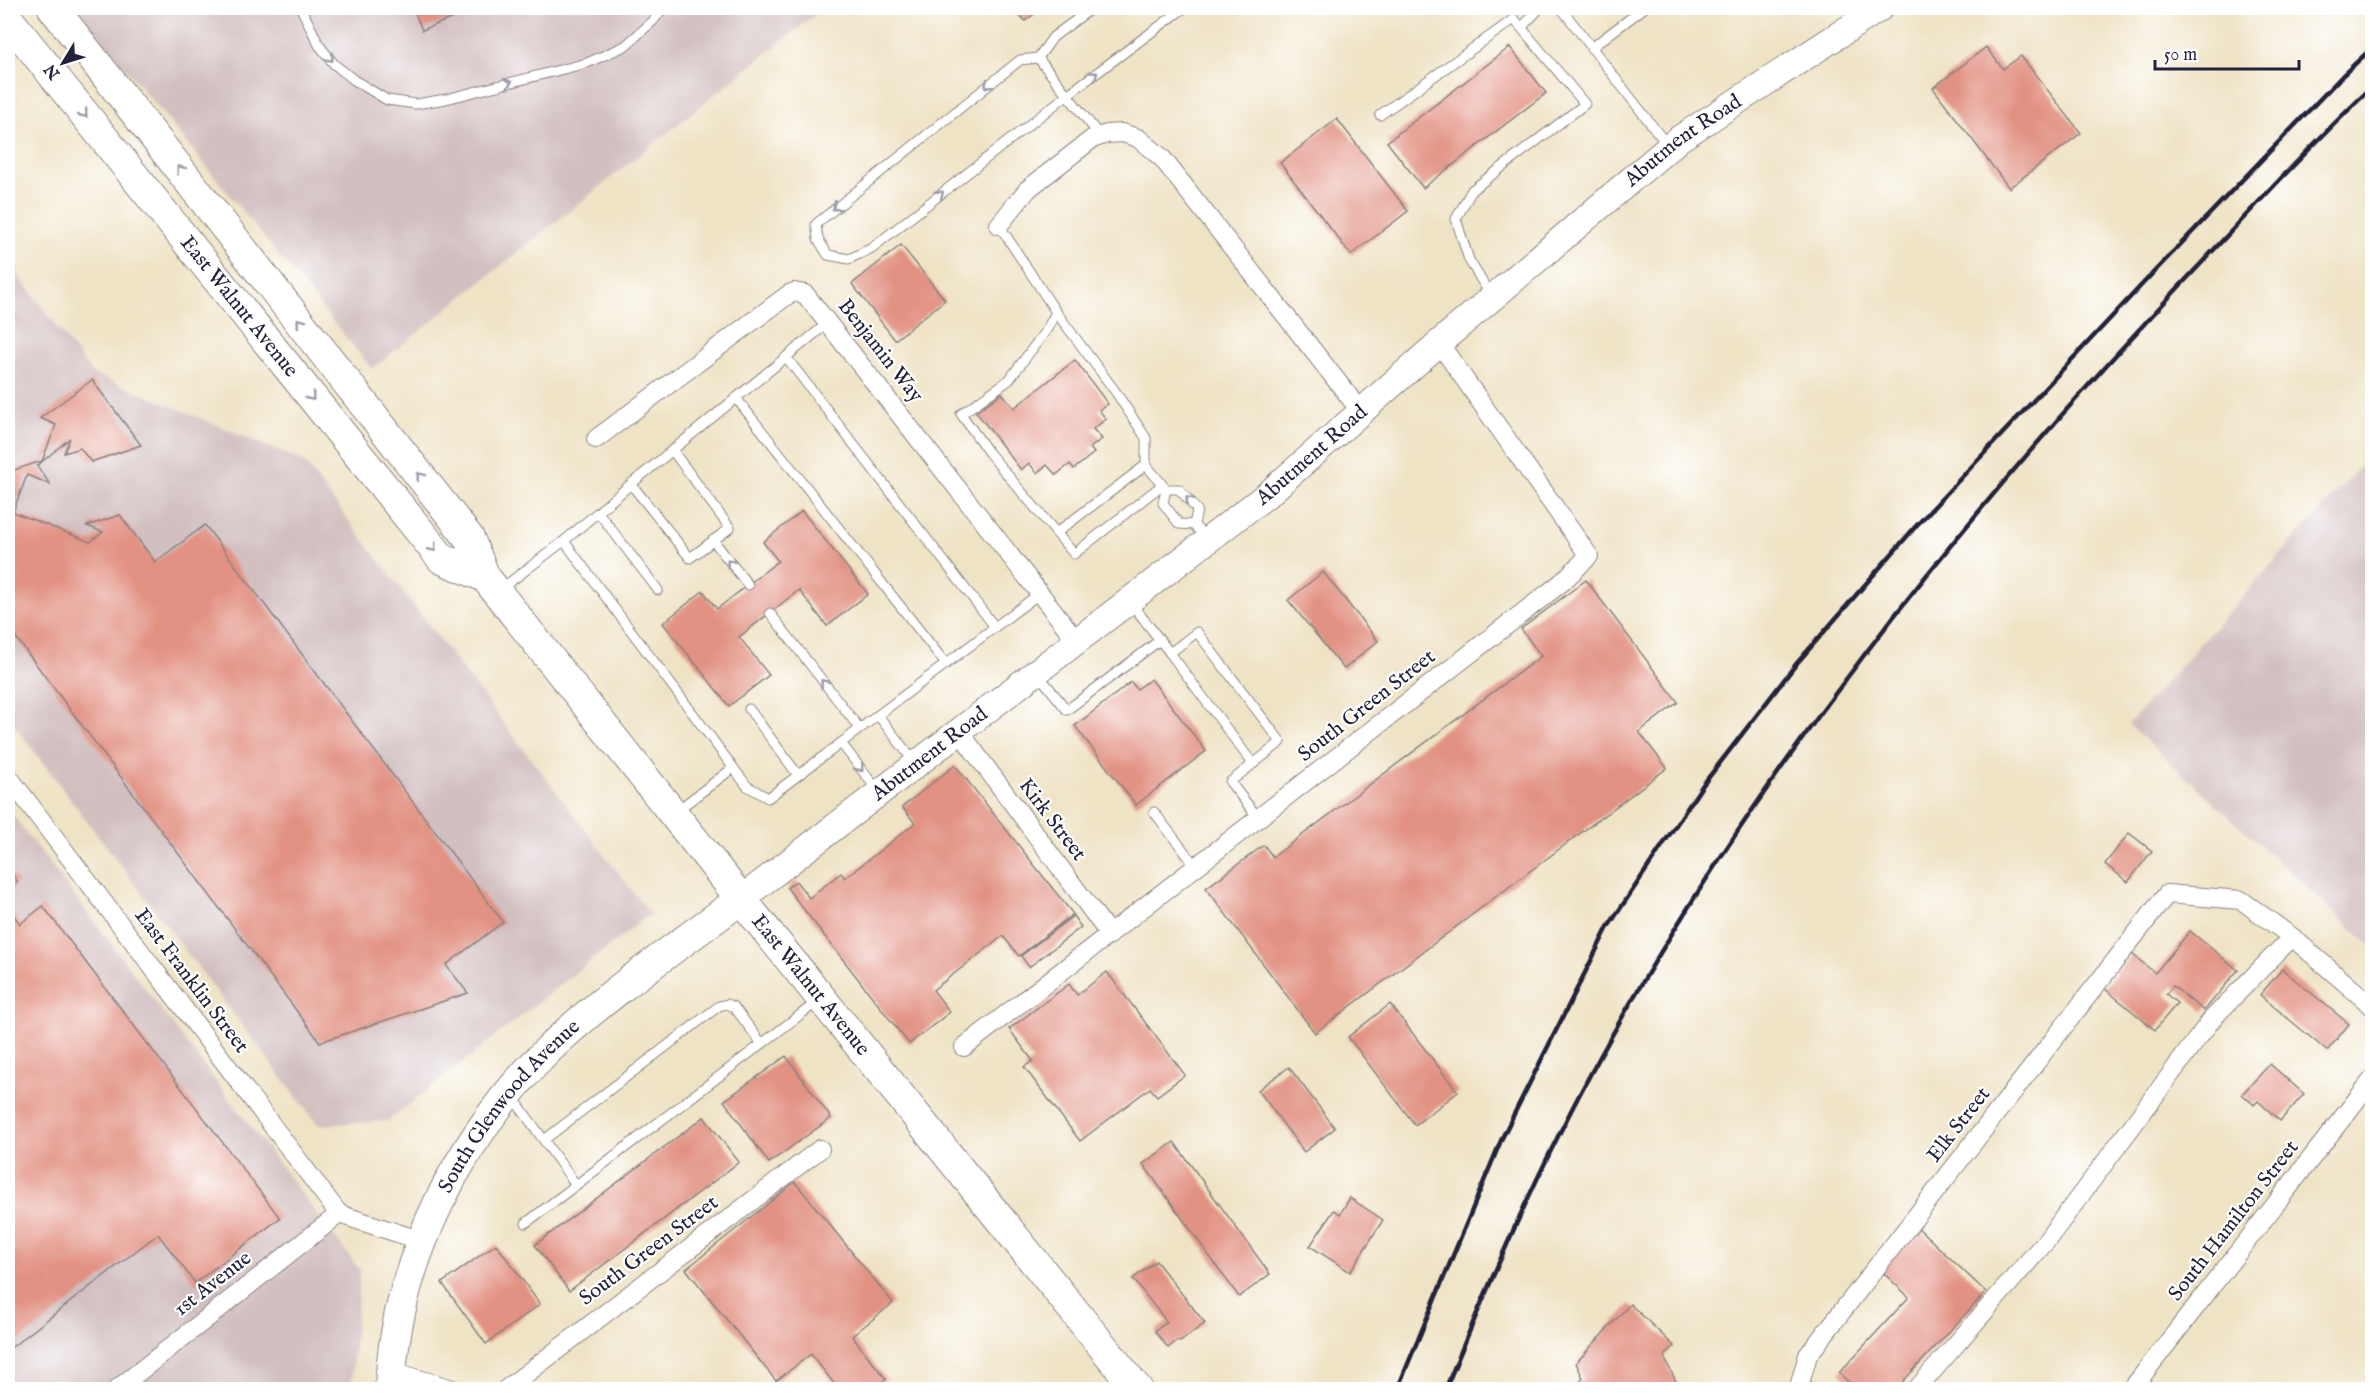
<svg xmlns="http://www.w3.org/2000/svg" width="2380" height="1397" viewBox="0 0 2380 1397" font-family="'IM FELL English',serif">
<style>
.industrial{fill:#d2bfc0}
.building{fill:#e29283}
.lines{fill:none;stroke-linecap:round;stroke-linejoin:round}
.lane-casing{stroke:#888280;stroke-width:11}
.street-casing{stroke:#888280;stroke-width:20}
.secondary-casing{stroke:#888280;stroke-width:28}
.primary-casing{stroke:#888280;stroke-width:32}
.lane{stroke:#fff;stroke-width:9}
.street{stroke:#fff;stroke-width:18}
.secondary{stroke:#fff;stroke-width:26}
.primary{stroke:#fff;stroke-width:30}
.rail{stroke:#22223b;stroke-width:4.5}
.oneway{stroke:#9c9ca7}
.labels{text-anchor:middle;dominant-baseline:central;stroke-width:4.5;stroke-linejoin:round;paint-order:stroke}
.street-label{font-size:21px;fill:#22223b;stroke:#fff}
</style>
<rect width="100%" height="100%" fill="#fff"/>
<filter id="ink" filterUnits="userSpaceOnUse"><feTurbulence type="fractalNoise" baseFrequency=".0167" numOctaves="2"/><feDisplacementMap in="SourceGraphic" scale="12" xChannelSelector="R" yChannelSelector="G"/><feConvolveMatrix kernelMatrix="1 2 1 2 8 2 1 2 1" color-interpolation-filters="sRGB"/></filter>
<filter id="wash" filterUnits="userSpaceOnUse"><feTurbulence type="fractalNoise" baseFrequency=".008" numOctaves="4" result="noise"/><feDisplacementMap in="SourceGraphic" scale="24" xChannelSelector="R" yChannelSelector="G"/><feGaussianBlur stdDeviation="1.35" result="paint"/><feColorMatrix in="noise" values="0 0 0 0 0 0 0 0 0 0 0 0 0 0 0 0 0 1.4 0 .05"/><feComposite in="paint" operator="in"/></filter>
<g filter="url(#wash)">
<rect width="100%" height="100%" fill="#efe3c5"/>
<g class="industrial">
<path d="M76 8H823L372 369Z"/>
<path d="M8 262 92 373 303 461 650 914 388 1121 318 1125 8 717Z"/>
<path d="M2372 453V947L2128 724Z"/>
<path d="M8 809 360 1270 351 1389H8Z"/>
</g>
<g id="blocks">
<g class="building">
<path d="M413 8H479L422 30Z"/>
<path d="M1014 8H1042L1025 21Z"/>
<path d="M1510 47 1546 93 1423 188 1387 142Z"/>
<path d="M1986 47 2003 69 2021 56 2081 133 2009 188 1933 88Z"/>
<path d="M1337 119 1408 211 1351 255 1280 163Z"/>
<path d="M901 245 945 300 895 340 852 284Z"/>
<path d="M1075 360 1108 404 1099 410 1106 419 1093 429 1102 439 1090 448 1094 453 1074 469 1070 464 1056 475 1047 465 1037 473 1029 463 1021 470 976 412 1002 393 1014 408Z"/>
<path d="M92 380 141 445 91 462 80 448 64 453 70 438 37 466 50 484 27 475 13 512 90 542 103 532 87 526 120 515 155 562 205 525 503 922 446 965 468 993 320 1042 8 627V472L42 461 56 425 40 418Z"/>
<path d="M802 511 868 594 827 626 799 590 739 637 769 675 729 706 663 623 703 591 717 609 778 561 763 542Z"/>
<path d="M1323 572 1378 641 1344 669 1288 600Z"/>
<path d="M1586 580 1678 702 1639 732 1667 768 1315 1033 1206 888 1264 845 1273 857 1541 656 1521 629Z"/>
<path d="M1151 679 1206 751 1136 805 1075 726 1131 682 1137 689Z"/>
<path d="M955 765 1073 914 1019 956 1003 936 933 990 950 1012 909 1044 787 888 796 881 809 898 841 873 845 878 915 823 902 807Z"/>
<path d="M2129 833 2152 851 2128 882 2105 864Z"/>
<path d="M8 869 18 882 8 890Z"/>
<path d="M43 906 280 1218 195 1283 158 1234 8 1350V907L20 924Z"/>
<path d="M1073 916 1081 927 1029 967 1021 956Z"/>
<path d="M2190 931 2238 970 2204 1011 2173 986 2166 994 2177 1003 2155 1030 2104 988 2132 954 2155 973Z"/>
<path d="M2282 969 2349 1024 2327 1051 2260 995Z"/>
<path d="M1107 972 1185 1075 1157 1096 1150 1088 1080 1141 1024 1067 1033 1061 1009 1029 1069 984 1077 995Z"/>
<path d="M1390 1004 1458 1092 1415 1125 1348 1037Z"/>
<path d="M786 1056 831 1118 769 1163 724 1101Z"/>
<path d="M2270 1064 2304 1094 2280 1121 2258 1101 2254 1105 2242 1094Z"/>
<path d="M1289 1067 1335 1128 1304 1152 1258 1090Z"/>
<path d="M704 1117 739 1162 569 1291 535 1245Z"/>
<path d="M1174 1142 1270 1274 1239 1297 1143 1164Z"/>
<path d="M795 1182 893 1303 852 1336 886 1379 873 1390H839L811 1354 776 1381 686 1269Z"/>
<path d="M1350 1198 1383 1220 1350 1272 1310 1246 1334 1210 1340 1214Z"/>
<path d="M1917 1227 1986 1292 1895 1390H1857L1839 1373 1909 1297 1878 1268Z"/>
<path d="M496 1244 540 1304 486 1344 442 1283Z"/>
<path d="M1156 1261 1205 1323 1180 1342 1178 1340 1168 1348 1155 1331 1167 1322 1133 1279Z"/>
<path d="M1630 1304 1674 1346 1664 1357 1680 1390H1573L1583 1378 1576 1363Z"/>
</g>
</g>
</g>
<g filter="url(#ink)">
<use href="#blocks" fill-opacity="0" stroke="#888280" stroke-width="1.5"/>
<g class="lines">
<g class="lane-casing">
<g id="lane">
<path d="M301 8 319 45 334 64 354 80 387 100 416 104 446 99 587 63 625 46 653 21 663 8"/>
<path d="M1092 8 1053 37 1038 58 1020 60 816 224 818 239 828 255 849 259 872 248 1067 95 1184 8"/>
<path d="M1561 8 1668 146"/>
<path d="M1522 27 1540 8"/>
<path d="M1591 48 1644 8"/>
<path d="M1038 58 1100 136"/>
<path d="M1380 115 1514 19 1585 104 1472 190 1456 219 1469 260 1491 296"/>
<path d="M999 225 1056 312 1115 391 1146 438V465L1166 489 1163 503 1179 524 1194 525 1206 539"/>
<path d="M1056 312 1047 329 1009 380 961 414 989 453 1074 554 1162 485"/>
<path d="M786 357 995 627"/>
<path d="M736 398 946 664"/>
<path d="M631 484 690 558 730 528 672 450"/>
<path d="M1166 489H1179L1197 510 1194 525"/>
<path d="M598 512 658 590"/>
<path d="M1056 533 1146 465"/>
<path d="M713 540 748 585"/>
<path d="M564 541 747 786 768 798 1040 593"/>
<path d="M501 589 564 541 631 484 829 322"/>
<path d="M1131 603 1170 653"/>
<path d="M770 613 860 729"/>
<path d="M1038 674 1067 710 1160 640"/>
<path d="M749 709 798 775"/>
<path d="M878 715 915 763"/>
<path d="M841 743 878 791"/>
<path d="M1253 764 1170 653 1197 632 1281 742 1230 782 1259 819"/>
<path d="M675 812 733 768"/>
<path d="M1154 812 1197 868"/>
<path d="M511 1098 517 1103 576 1185"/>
<path d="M544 1140 719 1006 727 1004 734 1007 762 1044"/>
<path d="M526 1223 817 1002"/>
</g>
</g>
<g class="street-casing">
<g id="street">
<path d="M999 225 1028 189 1092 139 1107 134 1122 133 1138 138 1162 158 1362 413"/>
<path d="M596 439 789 294 794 292 805 294 1077 641"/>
<path d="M959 731 1110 935"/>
<path d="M8 776 339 1214"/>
<path d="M964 1047 1561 583 1589 556 1439 343"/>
<path d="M339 1214 422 1241"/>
<path d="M391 1371 456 1390"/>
<path d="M116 1390 339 1214"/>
<path d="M505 1390 820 1149"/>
<path d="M1798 1390 1808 1355 2167 894 2241 900 2292 937 2372 1006"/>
<path d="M1916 1390 2047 1240 2212 1019 2292 937"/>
<path d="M2131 1390 2372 1080"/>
</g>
</g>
<g class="secondary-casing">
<g id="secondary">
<path id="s1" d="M741 899 1268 494 1439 343 1679 139 1880 8"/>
</g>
</g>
<g class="primary-casing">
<g id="primary">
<path id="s2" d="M53 8 469 538 485 577 741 899 1138 1390"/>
<path id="s3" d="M8 19 442 559 485 577"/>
<path id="s4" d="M390 1390C395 1262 460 1135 551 1047 609 992 677 947 741 899"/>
</g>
</g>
<use href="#lane" class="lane"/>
<use href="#street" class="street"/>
<use href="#secondary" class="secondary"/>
<use href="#primary" class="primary"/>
<g class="rail">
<path d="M1397 1390 1502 1138 1608 927 1702 786 1797 663 1916 526 2151 275 2343 75 2372 48"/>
<path d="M1445 1390C1489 1283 1536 1174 1591 1073 1751 779 1962 515 2192 273 2251 210 2310 146 2372 87"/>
</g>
</g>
<defs><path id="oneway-chevron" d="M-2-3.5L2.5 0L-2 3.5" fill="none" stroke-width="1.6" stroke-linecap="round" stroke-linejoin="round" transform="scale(1.5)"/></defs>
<g class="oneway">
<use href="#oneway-chevron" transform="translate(330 58) rotate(50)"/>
<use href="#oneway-chevron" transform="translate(1094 75) rotate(-37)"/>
<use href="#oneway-chevron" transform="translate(508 83) rotate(-15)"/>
<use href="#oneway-chevron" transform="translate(988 85) rotate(141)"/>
<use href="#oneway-chevron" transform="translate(84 114) rotate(51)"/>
<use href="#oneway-chevron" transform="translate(180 169) rotate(-128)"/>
<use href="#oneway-chevron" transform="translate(940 194) rotate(-38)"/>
<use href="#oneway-chevron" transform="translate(836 207) rotate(141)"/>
<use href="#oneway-chevron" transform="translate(300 322) rotate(-128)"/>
<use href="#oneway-chevron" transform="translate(311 397) rotate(51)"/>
<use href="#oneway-chevron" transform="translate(420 476) rotate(-128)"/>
<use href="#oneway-chevron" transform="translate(1189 500) rotate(-131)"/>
<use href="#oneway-chevron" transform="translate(433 548) rotate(51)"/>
<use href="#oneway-chevron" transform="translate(730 563) rotate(-128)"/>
<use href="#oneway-chevron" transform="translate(824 683) rotate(-128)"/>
<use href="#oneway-chevron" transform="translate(860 768) rotate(53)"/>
</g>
</g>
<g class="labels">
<g class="street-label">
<text stroke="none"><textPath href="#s1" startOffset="1210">Abutment Road</textPath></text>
<text stroke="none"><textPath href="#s3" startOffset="369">East Walnut Avenue</textPath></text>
<text transform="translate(880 351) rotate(52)">Benjamin Way</text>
<text stroke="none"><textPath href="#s1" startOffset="723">Abutment Road</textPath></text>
<text transform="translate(1367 706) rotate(-38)">South Green Street</text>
<text stroke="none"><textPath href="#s1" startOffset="238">Abutment Road</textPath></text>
<text transform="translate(1052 820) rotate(53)">Kirk Street</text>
<text transform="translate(191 981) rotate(53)">East Franklin Street</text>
<text stroke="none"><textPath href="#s2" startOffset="1238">East Walnut Avenue</textPath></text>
<text stroke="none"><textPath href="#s4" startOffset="315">South Glenwood Avenue</textPath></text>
<text transform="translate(1959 1125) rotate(-52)">Elk Street</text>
<text transform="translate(2234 1221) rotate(-52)">South Hamilton Street</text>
<text transform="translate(649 1251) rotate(-37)">South Green Street</text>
<text transform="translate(213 1284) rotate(-38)">1st Avenue</text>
</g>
</g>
<rect width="2380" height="1397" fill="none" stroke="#fff" stroke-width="30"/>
<g transform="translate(63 63) rotate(232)" stroke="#ffffff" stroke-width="4.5" paint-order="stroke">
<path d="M0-4.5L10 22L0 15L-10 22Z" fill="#22223b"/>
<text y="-9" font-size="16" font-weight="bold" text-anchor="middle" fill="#22223b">N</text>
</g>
<path d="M2155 60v9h144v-9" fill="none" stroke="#22223b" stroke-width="3"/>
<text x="2164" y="60" font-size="18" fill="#22223b" stroke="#ffffff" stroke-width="4.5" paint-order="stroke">50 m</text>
</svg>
